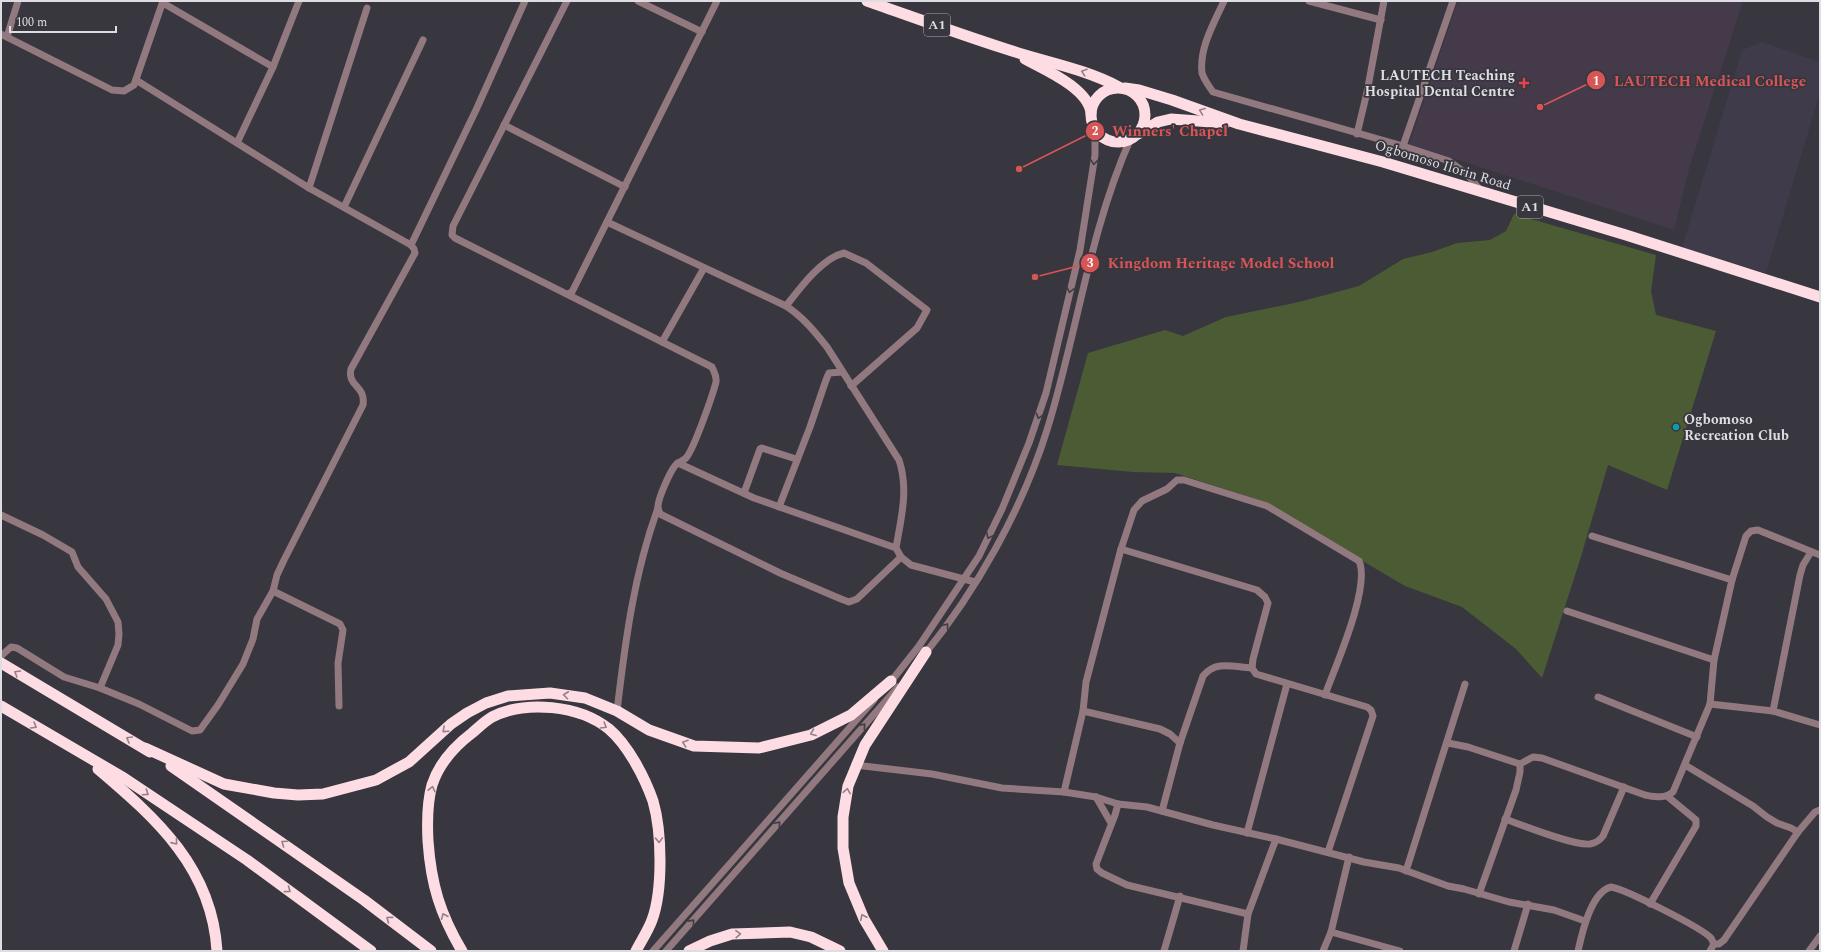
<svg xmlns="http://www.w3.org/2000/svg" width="1821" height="952" viewBox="0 0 1821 952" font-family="Spectral,serif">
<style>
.built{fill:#3f3b4a}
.education{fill:#453a4a}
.green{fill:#4b5c35}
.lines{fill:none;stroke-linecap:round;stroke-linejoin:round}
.minor{stroke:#91797f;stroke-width:7}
.highway{stroke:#fedce4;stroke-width:11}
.oneway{stroke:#918189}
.oneway2{stroke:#413d44}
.health-dot{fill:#e0444e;stroke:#38363e;stroke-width:1.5}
.culture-dot{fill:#0f9aa8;stroke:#38363e;stroke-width:1.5}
.labels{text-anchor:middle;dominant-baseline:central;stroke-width:3.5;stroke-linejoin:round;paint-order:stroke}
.shield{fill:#38363e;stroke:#acabb1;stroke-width:1}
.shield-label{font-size:13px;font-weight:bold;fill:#dedde2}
.poi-label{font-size:14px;font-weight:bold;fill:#dedde2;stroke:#38363e;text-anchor:end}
.street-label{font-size:14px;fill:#dedde2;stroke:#38363e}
.leader{fill:none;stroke:#d85556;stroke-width:1.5}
.callout-dot{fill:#d85556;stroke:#38363e;stroke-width:1.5}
.mark-label{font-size:12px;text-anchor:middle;font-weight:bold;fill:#fff}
.callout-label{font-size:15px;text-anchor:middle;font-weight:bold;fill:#d85556;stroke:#38363e;stroke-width:3.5;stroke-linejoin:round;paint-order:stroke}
</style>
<rect width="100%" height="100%" fill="#38363e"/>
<path class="built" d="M1762 42 1820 62V93L1766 273 1682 248 1742 50Z"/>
<path class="education" d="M1458 1H1743L1689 169 1674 230 1409 144Z"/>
<path class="green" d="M1514 214 1656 255 1651 291 1656 315 1716 331 1667 490 1608 465 1580 560 1542 678 1516 649 1462 607 1405 586 1259 500 1175 473 1133 472 1057 465 1088 353 1165 330 1183 336 1226 317 1299 302 1359 286 1403 259 1432 252 1457 243 1490 240 1506 231Z"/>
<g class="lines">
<g class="minor">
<path d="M567 1 453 226 452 235 455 238 712 367C714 372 717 376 716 382 713 394 694 449 686 458 684 460 681 461 678 463L754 498 896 548 901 557 911 565 975 582"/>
<path d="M638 1 702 32"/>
<path d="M1224 1C1214 23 1199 48 1202 73 1204 80 1209 86 1213 92L1403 146 1449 161 1467 174 1481 191"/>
<path d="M1309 1 1381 20"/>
<path d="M163 3 273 67"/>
<path d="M1 34 112 90 124 91 134 85 163 1"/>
<path d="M7 37 18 1"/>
<path d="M504 125 625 187"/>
<path d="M1357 134 1367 92 1384 1"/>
<path d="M237 143 273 67 299 1"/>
<path d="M1403 146 1453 1"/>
<path d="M309 188 367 8"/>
<path d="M344 207 423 40"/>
<path d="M607 222 786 306C803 317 815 332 827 347L899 460C909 490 901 518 896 548"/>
<path d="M411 245 476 110 525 1"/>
<path d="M568 294 572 292 717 1"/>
<path d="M786 306C800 288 822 258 844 253L866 263 927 310 917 328 851 386"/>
<path d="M662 342 704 268"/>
<path d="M678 463C672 466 657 500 658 508 658 510 660 512 660 514L780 573 841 599 849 602 857 599 901 557"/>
<path d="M744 493 760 449 762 448 796 459"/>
<path d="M779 507 810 427 826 380 829 373 842 372"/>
<path d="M1 515 43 535 72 552 78 567 106 599 118 622 119 634 118 645 100 688"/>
<path d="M1592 536 1732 580"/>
<path d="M1121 549 1257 590 1265 597 1268 603 1253 659 1252 668 1256 674 1367 707 1371 710 1373 716 1328 852"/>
<path d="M273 591 340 624 343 630 338 663 339 706"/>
<path d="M1567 611 1714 660"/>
<path d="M924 655C976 591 1022 510 1047 430 1077 334 1089 233 1130 140"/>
<path d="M1 656 11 647 17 648 64 677 100 688 139 704 192 731 200 730 218 705 243 664 253 639 257 619 273 591 277 575 284 560 363 405C366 385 347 387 351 369L415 253 414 249 411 245 309 188 136 80"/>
<path d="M889 684 919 646 979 556 1002 509 1029 443 1046 393 1080 250 1095 155V140L1093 123"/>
<path d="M1598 697 1697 737"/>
<path d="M1710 704 1773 711 1820 725"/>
<path d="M617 711C625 643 634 573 658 508"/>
<path d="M1083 711 1160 729 1170 734 1180 743"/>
<path d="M1773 711 1800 575 1803 565 1811 552"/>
<path d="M1448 743 1468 747 1520 764"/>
<path d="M855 765 932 774 1002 788 1064 792 1096 797 1118 804 1147 807 1213 825 1276 839 1364 862 1399 868 1448 886 1464 889 1509 902 1554 910 1585 921"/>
<path d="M1685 765 1753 806 1767 817 1777 823 1791 828 1798 832"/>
<path d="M1064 792 1083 711 1086 682 1121 549 1134 510 1142 501 1167 489 1177 480H1184L1267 506 1359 561C1371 587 1335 667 1325 695"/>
<path d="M1096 797 1111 823"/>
<path d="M1118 804 1115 815 1096 864 1097 869 1102 873 1127 885 1248 914"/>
<path d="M1162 811 1180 743 1203 676C1216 660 1233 667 1252 668"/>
<path d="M1505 819C1522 825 1574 846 1590 844 1596 843 1600 840 1603 836L1624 787"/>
<path d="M1247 833 1287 684"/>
<path d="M1406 871 1465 684"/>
<path d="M1479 894 1516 790 1520 772V764L1533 757 1542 758 1645 795C1656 797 1664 799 1673 792L1710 704 1714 660 1732 580 1746 536 1751 531 1758 530 1820 555"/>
<path d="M1650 904 1696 826V820L1667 796"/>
<path d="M1331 932 1400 951"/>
<path d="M1714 944H1719L1724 940 1798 832 1815 812 1820 810"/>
<path d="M653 951 874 700"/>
<path d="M666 951 898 687"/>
<path d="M1164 951 1180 896"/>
<path d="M1243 951 1248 914 1276 839"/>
<path d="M1323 951 1331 932 1349 857"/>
<path d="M1514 951 1528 904"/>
<path d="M1578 951C1582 933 1591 892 1611 887 1625 889 1702 928 1711 938 1712 940 1713 942 1714 944"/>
<path d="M1710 951 1714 944"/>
<path d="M1809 951 1820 936"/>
</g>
<g class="highway">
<path d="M867 1C913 17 959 34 1006 49 1044 62 1083 68 1119 87"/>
<path d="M1025 59C1045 70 1088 88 1091 113"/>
<circle cx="1118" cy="115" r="27"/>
<path d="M1125 88 1139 90 1172 100 1239 124 1383 162 1626 235 1820 297"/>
<path d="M1138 134 1158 122 1171 119 1225 123"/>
<path d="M1 663 150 752"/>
<path d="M1 706 124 778 247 860 371 951"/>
<path d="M145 748 224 784 274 793 298 795 323 794 376 780 409 762 451 724 467 713 486 703 508 696 550 693 585 698 617 711 649 730 694 746 759 748 811 735 851 715 891 681"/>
<path d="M171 766 364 900 431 951"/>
<path d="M98 769C157 819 212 868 217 951"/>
<path d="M462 951C440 914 431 884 428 841 427 822 427 803 432 785 439 763 455 746 472 733 478 728 485 721 492 717 526 700 579 705 609 729 628 745 645 778 653 801 662 832 663 890 652 920 648 931 641 941 636 951"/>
<path d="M689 951 710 941 732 934 790 932 811 937 840 951"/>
<path d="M883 951 864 919 849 883 843 848V817L848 786 865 745 926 652"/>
</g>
</g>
<defs><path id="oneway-chevron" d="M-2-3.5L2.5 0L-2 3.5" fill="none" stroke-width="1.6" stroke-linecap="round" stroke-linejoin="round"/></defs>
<g class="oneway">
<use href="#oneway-chevron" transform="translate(1084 72) rotate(-161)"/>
<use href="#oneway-chevron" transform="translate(1202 111) rotate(-159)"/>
<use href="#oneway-chevron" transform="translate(17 673) rotate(-149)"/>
<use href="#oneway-chevron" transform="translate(566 695) rotate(-173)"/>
<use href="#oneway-chevron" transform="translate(34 726) rotate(31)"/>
<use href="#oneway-chevron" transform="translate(604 726) rotate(31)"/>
<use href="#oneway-chevron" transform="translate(445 730) rotate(138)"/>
<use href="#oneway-chevron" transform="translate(813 733) rotate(158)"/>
<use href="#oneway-chevron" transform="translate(129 739) rotate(-150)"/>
<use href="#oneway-chevron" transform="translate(685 743) rotate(-161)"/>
<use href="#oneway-chevron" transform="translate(432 789) rotate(-77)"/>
<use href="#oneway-chevron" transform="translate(847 791) rotate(-81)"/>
<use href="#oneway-chevron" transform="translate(146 793) rotate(34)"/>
<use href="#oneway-chevron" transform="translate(659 840) rotate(88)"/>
<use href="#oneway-chevron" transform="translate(175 842) rotate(51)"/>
<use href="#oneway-chevron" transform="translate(284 843) rotate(-145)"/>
<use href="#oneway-chevron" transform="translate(288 890) rotate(36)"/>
<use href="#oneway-chevron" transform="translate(444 916) rotate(-113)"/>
<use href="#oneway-chevron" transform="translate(863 917) rotate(-117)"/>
<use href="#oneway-chevron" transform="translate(389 919) rotate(-143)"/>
<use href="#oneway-chevron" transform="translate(738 934) rotate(-2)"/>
</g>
<g class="oneway2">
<use href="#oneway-chevron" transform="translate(1094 162) rotate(96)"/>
<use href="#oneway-chevron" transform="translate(1070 290) rotate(104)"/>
<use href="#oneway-chevron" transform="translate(1039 416) rotate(108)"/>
<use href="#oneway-chevron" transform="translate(989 536) rotate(116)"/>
<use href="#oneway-chevron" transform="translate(946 626) rotate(-54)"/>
<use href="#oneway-chevron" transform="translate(863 726) rotate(-49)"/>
<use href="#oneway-chevron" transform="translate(778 824) rotate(-49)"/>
<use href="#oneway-chevron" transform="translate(692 922) rotate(-48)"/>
</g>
<path class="health-dot" d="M1522 77h4v4h4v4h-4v4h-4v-4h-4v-4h4z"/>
<circle class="culture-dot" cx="1676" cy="427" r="4"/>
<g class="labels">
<g class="shield">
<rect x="924" y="14" width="26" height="22" rx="3"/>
<rect x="1517" y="196" width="26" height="22" rx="3"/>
</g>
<g class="shield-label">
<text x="937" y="25">A1</text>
<text x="1530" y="207">A1</text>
</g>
<g class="poi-label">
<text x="1515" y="75">LAUTECH Teaching<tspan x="1515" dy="16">Hospital Dental Centre</tspan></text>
<text x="1684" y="419" text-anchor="start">Ogbomoso<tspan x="1684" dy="16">Recreation Club</tspan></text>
</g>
<g class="street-label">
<text transform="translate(1443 165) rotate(17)">Ogbomoso Ilorin Road</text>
</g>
</g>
<path class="leader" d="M1540 107L1596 80M1019 169L1095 131M1035 277L1090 263"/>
<g class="callout-dot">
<circle cx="1540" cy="107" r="4"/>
<circle cx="1019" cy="169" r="4"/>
<circle cx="1035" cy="277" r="4"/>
<circle cx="1596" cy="80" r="10"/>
<circle cx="1095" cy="131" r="10"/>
<circle cx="1090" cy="263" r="10"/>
</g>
<g class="mark-label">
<text x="1596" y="85">1</text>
<text x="1095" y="135">2</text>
<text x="1090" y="267">3</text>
</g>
<g class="callout-label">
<text x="1710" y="86">LAUTECH Medical College</text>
<text x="1170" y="136">Winners' Chapel</text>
<text x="1221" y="268">Kingdom Heritage Model School</text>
</g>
<rect width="1821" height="952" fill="none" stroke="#dedde2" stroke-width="4"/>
<path d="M10 26v6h106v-6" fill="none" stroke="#dedde2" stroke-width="2"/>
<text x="16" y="26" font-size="12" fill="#dedde2" stroke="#38363e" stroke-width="3" paint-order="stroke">100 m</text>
</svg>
